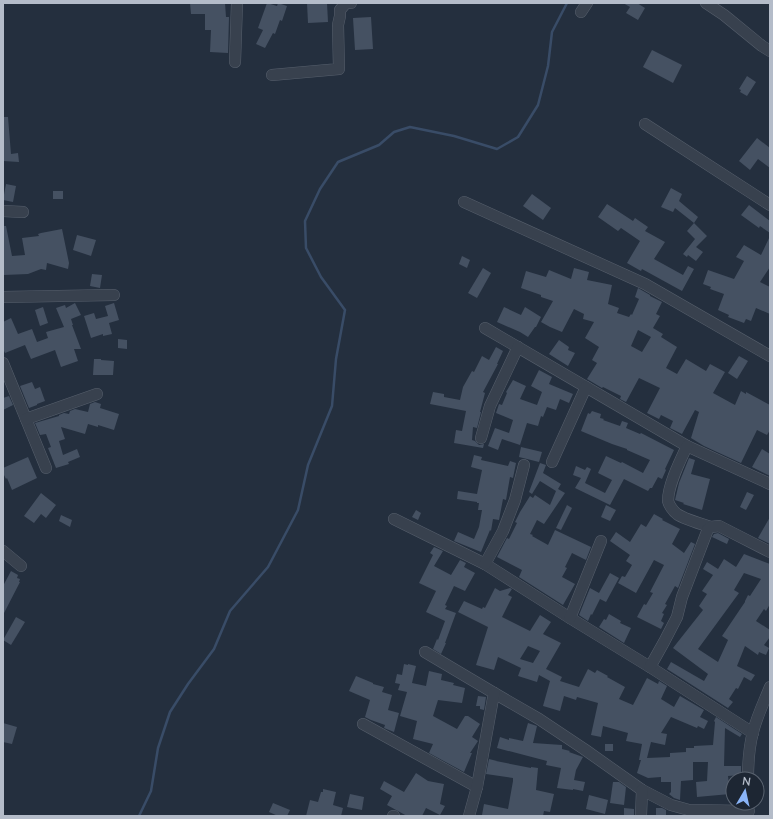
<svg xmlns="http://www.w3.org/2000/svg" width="773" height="819" viewBox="0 0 773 819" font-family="Lato,sans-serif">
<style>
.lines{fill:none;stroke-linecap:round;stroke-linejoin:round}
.stream{stroke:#394c67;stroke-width:2.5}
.building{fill:#455162;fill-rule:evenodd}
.minor-casing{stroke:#565f6c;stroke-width:12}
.minor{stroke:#38414e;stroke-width:11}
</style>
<rect width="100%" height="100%" fill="#242f3e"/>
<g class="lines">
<path class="stream" d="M139 816 151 791 158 748 170 712 188 684 214 649 230 611 268 567 298 510 308 465 332 406 336 359 345 310 321 277 306 248 305 221 320 189 338 162 379 145 394 132 410 127 454 136 497 149 518 137 538 105 548 66 552 32 567 3"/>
</g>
<g class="building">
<path d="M190 3H225L226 17H229L228 53 210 52 211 30H205V14H191Z"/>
<path d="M267 3 277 6 278 3 287 6 282 21 280 20 275 34 273 33 265 48 256 44 263 30 258 28Z"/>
<path d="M307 3H327L328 22 308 23Z"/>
<path d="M623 3H637L645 8 638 20 626 13 630 7Z"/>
<path d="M371 17 373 49 355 50 353 18Z"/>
<path d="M652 50 682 65 673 83 643 67Z"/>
<path d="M747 76 756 82 747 96 740 92 741 90 739 89Z"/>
<path d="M3 117H8L11 154 18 153 19 162 3 161Z"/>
<path d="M757 138 770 148V168L758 159 750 170 739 161Z"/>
<path d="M6 184 16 186 13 202 3 200Z"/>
<path d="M671 188 682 194 679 201 698 217 694 223 675 208 673 212 661 207Z"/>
<rect x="53" y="191" width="10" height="8"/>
<path d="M532 194 551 208 543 220 523 206Z"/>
<path d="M607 204 633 221 635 218 648 227 645 231 665 242 654 259 683 275 688 266 694 269 682 291 642 269 641 271 627 263 640 241 621 228 618 231 598 217Z"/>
<path d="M749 205 770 221V233L760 226 759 228 741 215Z"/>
<path d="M694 223 707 236 696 247 703 252 696 261 688 255 687 257 683 254 695 239 687 231Z"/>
<path d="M3 226H6L12 256 25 255 22 238 39 236 38 234 41 233 62 229 69 263 68 269 47 263 46 270 41 269 28 274 4 275Z"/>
<path d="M77 235 96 240 91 256 73 250Z"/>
<path d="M770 236V267L760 282 770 287V314L756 308 751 321 746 319 744 323 728 317 729 315 718 310 724 294 710 289 711 287 703 284 708 270 734 279 744 261 736 257 744 245 761 255Z"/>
<path d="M462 256 470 260 467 268 459 264Z"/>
<path d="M483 268 491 273 477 298 468 293Z"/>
<path d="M574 268 589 272 587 280 612 285 608 304 619 308 617 313 629 317 631 314 632 315 639 299 635 297 638 288 650 295V296L662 302 656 314 660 316 653 328 663 334 661 337 677 347 666 368 677 374 686 359 706 371 710 364 725 372 713 393 735 405 741 391 746 394V392L770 405V430L767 435 757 430 741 463 704 446 691 438 699 412 695 410 682 434 670 428 673 421 661 415 659 419 647 413 660 388 639 378 626 402 620 399 621 396 603 387 602 388 587 379 597 363 592 360 599 347 585 338 594 322 583 319 584 314 574 309 562 332 550 327 541 322 553 301 541 297V295L521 288 526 271 546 277 549 270 571 279ZM638 330 651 337 642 352 631 346Z"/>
<path d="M92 274 102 275 100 288 90 286Z"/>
<path d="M75 303 81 315 71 319 73 325H72L81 349H74L78 361 61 367 55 350 31 359 25 345 5 353 3 349V322L11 318 18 334 32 329 37 342 48 338 46 332 64 327 56 308 65 305 66 308Z"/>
<path d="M114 303 119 320 109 323 112 334 103 336V334L91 338 84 316 94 313 96 319 108 316 105 306Z"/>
<path d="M43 307 48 323 40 326 35 310Z"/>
<path d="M504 307 521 315 525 307 541 317 536 327H535L528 337 520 332 497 322Z"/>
<path d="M118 339 127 340V349L118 348Z"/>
<path d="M559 340 569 347 568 350 575 353 568 366 549 354Z"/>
<path d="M496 347 503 351 497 364H498L483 392 485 393 480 412H481L477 428 473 427 472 440 475 441 479 445 484 444 483 448 454 443 456 430 462 431 466 411 430 404 433 392 444 394V397L460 400 463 387 472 371 474 372 482 356 489 360Z"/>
<path d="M739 356 748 361 737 379 728 373Z"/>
<path d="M94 359H101V360L114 361 113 375H93Z"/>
<path d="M539 370 552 377 549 384 573 394 569 403 560 399 556 410 547 407 543 417 541 416 538 426 527 423 520 445 502 439 498 450 488 446 495 428 509 433 513 420 496 413 499 404 502 405 507 393 506 392 513 380 526 386 520 399 537 405 542 392 531 386Z"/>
<path d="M32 382 35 389 40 387 45 401 37 404V405L29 408 20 386Z"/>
<path d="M9 396 13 405 3 410V398Z"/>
<path d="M95 402 101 404 100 408 119 414 114 430 98 425V427L88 424 85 434 61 427 65 439 59 441 63 455 77 449 80 457 68 462 69 464 56 468 48 448 51 447 46 434 40 435 35 423 59 416V415L64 413 69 414 70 411 75 409 88 412 90 404Z"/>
<path d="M592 411 601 414 600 418 604 419 603 420 620 426 622 421 628 423 626 428 640 434 641 433 674 450 665 469 666 470 662 479 658 477 652 488H650L648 491 624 479 610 505 575 488 581 478 573 475 576 466 585 470 587 467 591 469 585 483 605 493 612 480 598 473 606 456 621 463 622 462 643 473 650 460 627 450V449L612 444 581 431 588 413 590 414Z"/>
<path d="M521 447 542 452 539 462 519 457Z"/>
<path d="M762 449 770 454V476L752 467Z"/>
<path d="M474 455 482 457 481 460 508 466 510 461 516 463 513 478 510 477 506 500 503 499 499 520 493 519 491 531 490 530 481 552 454 541 458 532 474 539 479 527 482 510H478L479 503H477V502L457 499 458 491 477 494 482 470 471 467Z"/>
<path d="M28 457 37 478 12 490 7 478 6 479 3 473V468Z"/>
<path d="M689 458 695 460 691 474 710 479 702 510 683 504 684 503 675 500 679 483Z"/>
<path d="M540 463 546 465 543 473 561 484 558 489 565 493 544 524 537 520 530 534 533 535 532 536 548 545 555 530 591 547 586 560 572 553 565 567 567 568 562 577 575 584 563 605 519 577 522 570 497 557 507 538 509 539 517 523 515 522 520 512 530 496 533 498 535 495 550 505 556 491 540 481 532 494 529 492Z"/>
<path d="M747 492 754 495 746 510 740 507Z"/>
<path d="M41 493 56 505 46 518 41 514 34 523 24 516Z"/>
<path d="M567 505 572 508 561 530 556 528Z"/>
<path d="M606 505 616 510 610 521 601 517Z"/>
<path d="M416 510 421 513 418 520 412 517Z"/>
<path d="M654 514 663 519 662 520 680 529 672 544 684 553 691 542 695 544 678 588 675 586 665 604 667 605 662 613 664 614 661 621 664 623 661 629 637 617 644 604 646 605 653 593 650 592 664 565 654 560 636 593 618 583 622 576 625 577 632 565 626 561 630 555 610 541 616 532 630 542 641 524 646 527Z"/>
<path d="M61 515 72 520 70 527 59 521Z"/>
<path d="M770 517V544L758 538Z"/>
<path d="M718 533 729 539 727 544 712 537 714 534Z"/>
<path d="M434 547 443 551 434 566 451 575 460 560 466 563 464 567 475 573 465 591 454 586 445 605 447 606 445 609 456 613 445 643H446L441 654 433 649 437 639 438 640 445 621 426 612 436 591 419 583 433 555 430 553Z"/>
<path d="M744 554 770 564V604L766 611 764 609 756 621 770 630V637L764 645 769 648 766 655 759 652 758 655 745 646 737 666 755 675 751 681 744 677 738 689 736 688 729 699 733 702 728 708 667 669 671 662 704 681 708 674 673 648 703 610 699 606 707 594 702 591 713 575 703 569 707 562 718 569 724 559 736 567ZM744 573 761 579 750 596 748 595 745 601V602L722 636 728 640 718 662 698 649 739 593 734 590Z"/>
<path d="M11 571 18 575 17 578 20 579 19 582H20L3 615V586Z"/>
<path d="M610 573 619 578 606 602 600 599 592 615 591 614 588 621 579 615 590 588 599 593Z"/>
<path d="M495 588 500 591 510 588 512 589 508 595 512 597 502 617 530 631 540 615 551 622 543 634 561 643 546 669 562 677 560 681 579 687 588 669 595 673 597 670 608 676 607 677 625 687 619 699 633 705 647 678 658 684 659 681 667 686 661 699 674 707 680 696 704 710 700 717 708 721 704 729 698 726 697 728 671 717 661 733 667 734 665 745 651 742 647 758 670 757V753L686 752V748H694V746L713 745 715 722 714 721 716 717 742 734 740 737 725 728 724 766H741V775L728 776 730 794 697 797 696 782 707 781 708 762H693V780L681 781 680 800 674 798 669 794 671 792V782H661V777L648 778 637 773 641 760H639L642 744 626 741 628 733 603 726 601 737 591 735 598 703 577 697 576 700 564 696 560 711 543 706 550 681 539 675 537 682 518 676 521 668 498 657 494 670 476 665 488 627 458 612 464 601 482 609 483 607 485 608ZM528 646 540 651 533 663 520 659Z"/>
<path d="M609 614 621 621 620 623 631 628 624 643 599 627 604 619 606 620Z"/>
<path d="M16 617 25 622 11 645 3 640Z"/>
<path d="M404 664 408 665V664L416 666 412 683 426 686 429 671 442 674 441 680 454 683 453 685 465 688 462 703 438 700 433 716 457 729 465 716H468L480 724 472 737 478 741 470 753H472L464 772 429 753 433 744 413 739 417 721 400 716 407 692 398 690 400 684 395 683 397 674 402 675Z"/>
<path d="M356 676 373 683V684L384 687 382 692 392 695 388 710 399 713 394 732 384 728 385 725 371 720 365 717 370 700 349 691Z"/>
<path d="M478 696 486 697 484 710 480 709V706H476Z"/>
<path d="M3 723 17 727 12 744 3 742Z"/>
<path d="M528 723 537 726 533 743 562 745V749L570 751 569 752 583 757 576 770 574 780 585 782 583 791 573 789V790L557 788 561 768 546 765 547 761 497 748 500 737 509 740V738L523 741Z"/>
<rect x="605" y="744" width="8" height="7"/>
<path d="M489 759 497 761H496L531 768V767L538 768 536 790 554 794 550 812 544 811 543 816H488L482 815 484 804 508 809 513 781V778L486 774Z"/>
<path d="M416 773 428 781 444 784 440 804 445 806 440 815 426 808 422 816H407L387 805 392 796 380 789 384 781 404 792Z"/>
<path d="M613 782H619L626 787 624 805 610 803Z"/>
<path d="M323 789 336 792 333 805 343 808 341 816H306L310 800 318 802 321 792H323Z"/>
<path d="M350 794 364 797 362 810 347 807Z"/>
<path d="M589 795 608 800 605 814 586 809Z"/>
<path d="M273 803 290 810 287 816H278L269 812Z"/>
<path d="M624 808 634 809V816L624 815Z"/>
<path d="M656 808H662L666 810V816H656Z"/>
</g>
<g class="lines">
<g class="minor-casing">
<g id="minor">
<path d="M706 3 724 15 762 46 770 51"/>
<path d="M581 12 587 3"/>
<path d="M235 62 237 3"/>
<path d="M272 75 339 69 338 25 340 16V10L346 3H351"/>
<path d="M645 124 770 205"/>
<path d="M464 202 645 284 770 356"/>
<path d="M3 211 23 212"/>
<path d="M3 297 114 295"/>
<path d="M485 328 687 446 770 484"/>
<path d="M3 363 46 468"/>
<path d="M26 419 97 394"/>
<path d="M481 438 490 406 518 347"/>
<path d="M687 446C680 461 668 485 668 501 669 505 673 511 677 514 684 519 701 524 711 527"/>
<path d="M552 462 586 387"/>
<path d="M394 519 485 564 570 618 650 667 753 733"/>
<path d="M3 551 21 566"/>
<path d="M485 564 503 531 515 500 524 465"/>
<path d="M570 618 601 541"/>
<path d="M425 652 494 693 539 719 584 749 642 790 671 805 689 810 749 811"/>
<path d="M650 667 664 642 677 617 682 597 708 529 711 527 719 526 770 552"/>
<path d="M363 724 477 787"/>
<path d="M748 779C748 764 749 747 753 732 757 716 764 702 770 687"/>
<path d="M393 816H394"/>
<path d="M469 816 477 787 494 693"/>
<path d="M641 816 642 790"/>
</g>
</g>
<use href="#minor" class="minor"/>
</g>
<rect width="773" height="819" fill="none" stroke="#b4bcc9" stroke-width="8"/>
<g transform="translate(745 791) rotate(9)"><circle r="19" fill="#1d2633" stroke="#59626f"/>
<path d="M0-3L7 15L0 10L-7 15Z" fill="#8ab4f8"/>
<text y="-6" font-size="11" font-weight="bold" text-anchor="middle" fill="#b4bcc9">N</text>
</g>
</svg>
